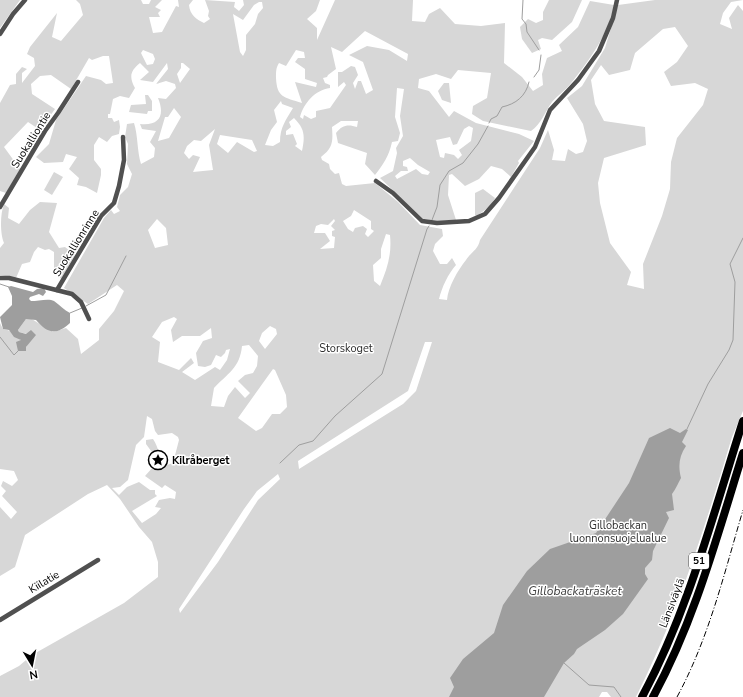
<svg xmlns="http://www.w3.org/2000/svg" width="743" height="697" viewBox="0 0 743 697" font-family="'Nunito Sans',sans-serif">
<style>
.green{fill:#d7d7d7;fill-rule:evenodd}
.water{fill:#9e9e9e}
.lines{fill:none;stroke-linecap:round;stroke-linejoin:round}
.stream{stroke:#9e9e9e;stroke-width:1}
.minor{stroke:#505050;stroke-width:4.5}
.motorway{stroke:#000;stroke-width:8}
.rail{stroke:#000;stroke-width:1;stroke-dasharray:6 2 1 2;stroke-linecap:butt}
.labels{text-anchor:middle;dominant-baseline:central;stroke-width:3;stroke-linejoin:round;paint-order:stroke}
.shield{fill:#fff;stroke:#4c4c4c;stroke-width:1}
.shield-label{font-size:10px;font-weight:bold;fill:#000}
.street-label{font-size:11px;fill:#000;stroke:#fff}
.park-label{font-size:11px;fill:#2e2e2e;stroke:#fff}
.poi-label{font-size:11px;font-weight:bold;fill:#000;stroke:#fff;text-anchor:start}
.water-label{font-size:12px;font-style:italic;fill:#3f3f3f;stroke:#fff}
</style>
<rect width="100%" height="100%" fill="#fff"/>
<g class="green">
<path d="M0 0H20L0 28Z"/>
<path d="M76 0H141L143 4H149L151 0H162L155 7 161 10 158 13 160 17H149L153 33 162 32 176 6 179 7 178 0H193L189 5C190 15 196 19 204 23L210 19 208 16 209 11 205 0 235 2 234 7 239 11 244 5 243 0H320L316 11 307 19 317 28V40L335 0H413L412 21 425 22 429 14 440 8 455 24 481 26 505 23 504 63 522 77 533 91 543 85 542 74 547 58 562 51 559 45 578 27 590 1 614 5C609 33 589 61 572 82 566 90 558 95 552 102 545 112 541 124 531 131L483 121 472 114 473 106 487 98 491 73 458 70 451 79 436 74 419 79 418 88 429 91 449 117 454 111 476 123 519 134 534 141 518 161 519 163 511 177 502 169 491 166 479 179 465 186 452 174 449 175 448 195 456 220 437 221 423 219 380 178 393 171 397 153 396 148 403 136 400 116 404 89 397 88 395 117 400 133 398 141 392 142C389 156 383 165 375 175L365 164 367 153 338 143 336 133C342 125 348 124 357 127L358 121H341L332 127C333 142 333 148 321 157L322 160 329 164 330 169 335 174 339 173 342 184 346 186 375 183 398 202 420 225 442 229 443 236 435 244 433 251 440 264H447L452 258 456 265C448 274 442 287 439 299L447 300C448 287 458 270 466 260 471 252 478 250 480 240L540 148 548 130 554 150 552 160 565 161 568 149 576 154 583 152 587 141 583 124 567 98 582 86 605 48 618 5 655 0H743L731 2 723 13 720 24 732 29 729 18 738 5 743 11V411L732 437C705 527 678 613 636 697H611L607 692H602L599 697H0V676L19 666 32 655 124 603 158 577V562L152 542 139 527 120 499 107 485 88 494 25 535 15 567 0 576V507L11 519 17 512 2 496 6 491 1 486 3 481 12 486 18 480 14 471 0 469V323L3 329C13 330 20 338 26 347L31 338 27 334 19 332 18 330 26 319 30 318 53 332 66 328 78 339 81 354 99 340V329L114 311 124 291 117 285 88 304 64 288 104 218 111 210 114 214 120 211 117 207 120 195 128 187 132 174 127 164 128 144 125 137 127 124 134 123C138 135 137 151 141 164L154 157 155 148 150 142 156 131 142 129 140 124C160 126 165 115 158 98L166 99 176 88 175 84 166 81 156 84 168 69 167 63 153 82 140 80 149 72 140 63C130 71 129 77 135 88L129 98 120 96 113 99 110 114H108V118H112L114 122 119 120 120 127 119 134 112 136 107 142 99 137 94 145V160L101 169V175L97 193 86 187 77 185 79 178 69 169 77 157 66 154 63 162 44 163 36 157 49 144 56 120 86 76 101 80 106 84 113 83 109 56H103L92 60 89 58 71 89 51 75 40 76 31 84 32 94 55 109 40 130 28 122 4 147 20 169 6 193 0 191V103L10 85 16 84V74L22 67 27 69 22 73V83L35 66 34 58 27 54 30 47 57 13 52 37 61 41 83 15 80 4ZM259 2H262L263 8 258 14 255 24 246 35V50L243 56 240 52 233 14 243 20 254 5ZM675 27 688 46 677 62 664 72 671 86 695 83 708 89 703 105 677 138 671 162 670 189 662 216 643 264 644 289 627 285 631 272 610 243 600 203 598 183 604 158 646 145 645 127 604 121 595 104 591 80 601 65 609 75 630 70 635 53 663 29ZM365 31 408 54 407 61 389 50 367 46 349 55 363 62 373 90 366 94 361 81H358L355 89 353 83 358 75 355 67 351 66 342 72H338V87L344 82 346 85 330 108 316 111V117L311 119 304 115 303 119 300 117C304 103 315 90 330 88V85L325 83 323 78 327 77 328 75 336 69 331 47 342 52ZM143 50 153 54 155 59 153 64 147 65 141 53ZM296 50 304 52 305 58H298L295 62 305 69V79L317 83 316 87 295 82 302 103C284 97 277 98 276 78 276 71 276 68 279 63L286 66ZM181 63H183L190 69 180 83 177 74 181 68ZM281 101 282 104 293 108C286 120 280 127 280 142L273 146 265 145 271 130 277 122 274 110ZM174 108 181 117 169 138 158 141 165 117H168ZM294 118C305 129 305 136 302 151L295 146 297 144 293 134 286 135V131L291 127 289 122ZM469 126 473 128 471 141 459 150 462 155 458 159 454 155 445 153 444 158 440 157 436 140 450 137 453 145 457 144 464 129ZM215 129 209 145 213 170 193 172 200 157 193 155 189 159 184 153 187 146 194 140 201 141ZM220 135 252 140 257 151 254 152 237 142 228 153 217 144ZM410 158 418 165 430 172 428 175 422 174 416 169 397 179 395 176 401 171H408L407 167 403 166V161ZM354 210 371 221V229L374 231 368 237 365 234 367 229 363 226 355 228 353 232 348 229 343 221 351 216ZM157 219 166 228 168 245 155 248 148 230ZM334 219 335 221 331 226 335 230 332 231V236L335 237 334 248 320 249 330 241 325 233H314L316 226 321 224 328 225ZM386 234 390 235C392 255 387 269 380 286L374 281 373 265 381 258V249ZM174 317 177 319 171 330 173 342 182 336H200L211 328 212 338 203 341 196 353 198 366 205 367 211 365 216 355 221 357 225 353 226 350 230 349 227 360 220 370 215 367 195 380 182 372 194 363 191 358 179 370 158 362 160 342 152 337 162 322ZM270 326 276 329 277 334 265 349 259 341 262 333ZM425 342H432L416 391 403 404 299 469 298 461 408 391ZM249 345 258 356 257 366 253 373 245 375 238 381 250 393 245 398 235 387 228 396 224 407 211 406 214 388C227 374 240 368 242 346ZM273 369 275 370 286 395 287 407 280 414H272L262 428 256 431 238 418ZM147 416 152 419 155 431 158 435 172 433 178 437 179 440 173 463 167 465C159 460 159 447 153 439L146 440V444L154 455 153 467 145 476 162 488 165 485 176 492 175 499 170 498 159 500 155 507 161 508 156 514 142 523 132 511 157 496 155 494V490H150L139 482 127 487 119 495 112 488 120 487 128 480 136 445 144 437ZM278 474 280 479 258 500 218 562 180 613 179 609 244 509 257 491Z"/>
<path d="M549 0H582L572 22 552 40 542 38 538 40 541 49 532 53 522 39 520 27 528 19 536 23 543 20V12Z"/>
<path d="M444 83H449L451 103 442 100 438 91Z"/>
<path d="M145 95H148L152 101V111H148L147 114 129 112 131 105 146 104Z"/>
<path d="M54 172 63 177 52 195 44 190Z"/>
<path d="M483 189 495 198 490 206 477 216 475 215V193Z"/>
<path d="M40 202 57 203 49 232 59 248 65 247 75 255 61 279 54 268V252L49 249 45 250 38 247 34 252 30 262 22 264 16 278 0 275V248L4 243C0 234 0 214 4 204L9 208 8 218 19 224 30 210Z"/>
</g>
<g class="water">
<path d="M11 286 33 292 37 289 44 288 46 292 43 296 39 294 30 297 29 299 31 301C38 301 49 298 54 301 60 305 64 310 70 313V323C56 336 47 333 36 320L26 319 18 330 19 332 26 334 31 330 36 335 26 347V351H18L16 342 21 340 14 337 9 330 3 329 0 317 12 305V296L8 287Z"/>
<path d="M670 428 680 433 686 429 688 430 682 442 686 446C679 456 678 466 681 478 678 483 676 489 672 494L674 510 666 512 669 518 653 551 652 560 645 568V574L648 579 623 614 605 630 577 649 574 654 564 663 544 697H449L454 687 450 678 463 659 494 633 503 605 527 571 550 549 596 533 629 483 649 438Z"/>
</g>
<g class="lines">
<g class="stream">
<path d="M523 0 522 19 526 24 527 32 539 50"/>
<path d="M534 77 539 70 541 55"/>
<path d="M489 123 491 119 497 116 502 107C516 104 526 96 529 82"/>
<path d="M432 220 437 207 440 185 449 171 463 163 478 144 488 126"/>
<path d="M0 284 9 287"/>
<path d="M86 306 106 295 126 256"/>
<path d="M70 313 82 308"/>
<path d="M0 337 14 355 18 351"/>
<path d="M687 429 708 384 729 350 733 340 735 282 730 264 743 238"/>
<path d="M280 463 299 445 313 441 335 416 382 374 427 229 429 226"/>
<path d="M564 663 589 685 614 687 621 697"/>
</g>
<g class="minor">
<path d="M0 34 13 14 25 0"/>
<path d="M376 181 393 193 422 221 437 223 469 221 485 214 499 198 535 147 550 110 578 80 599 51 613 18 617 0"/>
<path d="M0 207 45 131 58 113 78 82"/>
<path d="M0 278H9L72 294 81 302 89 319"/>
<path d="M57 290 101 216 114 203 119 186 124 160 123 137"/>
<path d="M0 620 98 560"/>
</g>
<g class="motorway">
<path d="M642 697C689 610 713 514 743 421"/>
<path d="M653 697C695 620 717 536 743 453"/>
</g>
<path class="rail" d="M677 697C709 638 724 574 743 510"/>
</g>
<defs>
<g id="sight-ring" transform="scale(1)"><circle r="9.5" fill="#fff" stroke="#000" stroke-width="1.5"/><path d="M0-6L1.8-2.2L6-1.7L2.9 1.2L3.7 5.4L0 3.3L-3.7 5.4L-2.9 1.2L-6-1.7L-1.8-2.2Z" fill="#000"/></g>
</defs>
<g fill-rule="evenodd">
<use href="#sight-ring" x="158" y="460"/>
</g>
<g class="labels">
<rect class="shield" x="689" y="553" width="20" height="16" rx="3"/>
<g class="shield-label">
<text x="699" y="561">51</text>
</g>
<g class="street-label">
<text transform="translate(31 140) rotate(-58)">Suokalliontie</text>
<text transform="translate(76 243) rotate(-58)">Suokallionrinne</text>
<text transform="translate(44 582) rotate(-31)">Kiilatie</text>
<text transform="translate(672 603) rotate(-69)">Länsiväylä</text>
</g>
<g class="park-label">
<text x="346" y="348">Storskoget</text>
<text x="618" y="525">Gillobackan<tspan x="618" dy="13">luonnonsuojelualue</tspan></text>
</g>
<g class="poi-label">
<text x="172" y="460">Kilråberget</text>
</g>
<g class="water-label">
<text x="575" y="591">Gillobackaträsket</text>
</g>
</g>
<g transform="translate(32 665) rotate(170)" stroke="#ffffff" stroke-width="3" paint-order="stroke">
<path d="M0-3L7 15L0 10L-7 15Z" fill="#000000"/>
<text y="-6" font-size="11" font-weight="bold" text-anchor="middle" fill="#000000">N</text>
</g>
</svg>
